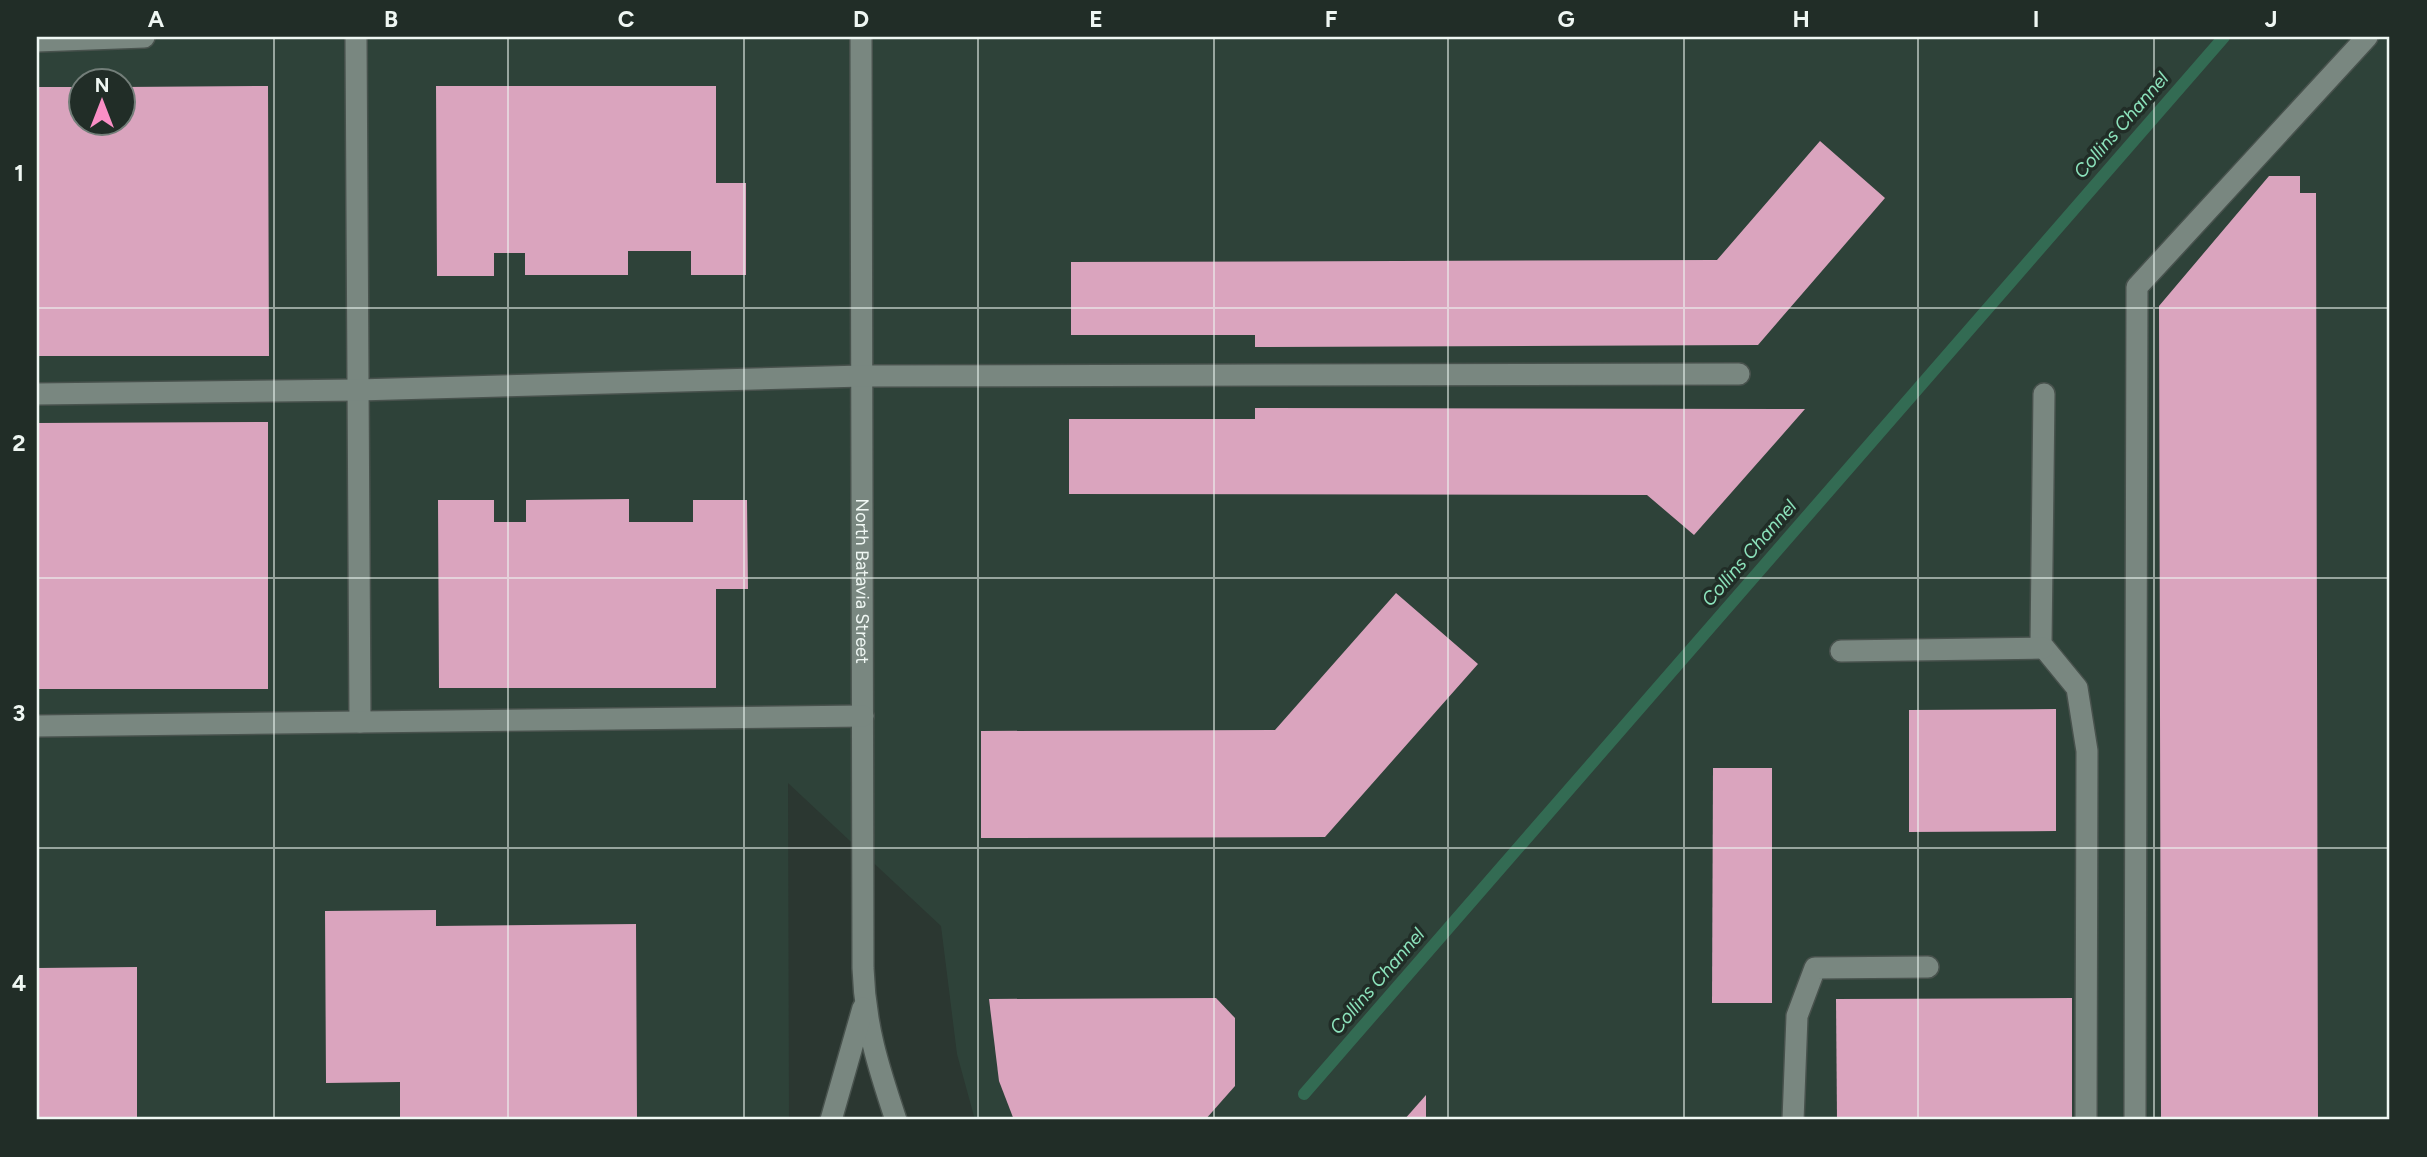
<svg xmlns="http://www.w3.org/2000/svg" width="2427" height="1157" viewBox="0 0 2427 1157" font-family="Figtree,sans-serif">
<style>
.built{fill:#2e4239;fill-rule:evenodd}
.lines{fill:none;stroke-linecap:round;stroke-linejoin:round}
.stream{stroke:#336b53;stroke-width:12}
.building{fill:#daa4be}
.minor-casing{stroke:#48524d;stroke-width:24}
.minor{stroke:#798780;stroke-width:21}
.grid{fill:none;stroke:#eff7f3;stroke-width:2;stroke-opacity:0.55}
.labels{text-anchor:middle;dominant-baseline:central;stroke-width:7;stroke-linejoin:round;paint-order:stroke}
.street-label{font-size:18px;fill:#eff7f3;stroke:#212d27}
.water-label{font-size:19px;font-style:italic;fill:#8ce3bc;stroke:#212d27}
.neatline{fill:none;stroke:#eff7f3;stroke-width:2.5}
.grid-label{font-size:23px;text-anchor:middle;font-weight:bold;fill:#eff7f3}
</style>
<rect width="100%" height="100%" fill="#2b3731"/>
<path class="built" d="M37 37H2390V1120H975L957 1054 941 926 788 783 789 1120H37ZM80 80H122V122H80Z"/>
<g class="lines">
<path class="stream" d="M1304 1094 2224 37"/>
</g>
<g class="building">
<path d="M268 86 269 356H37V87H80V122H122V87Z"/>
<path d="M436 86H716V183H746V275H691V251H628V275H525V253H494V276H437Z"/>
<path d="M1820 141 1885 198 1758 345 1255 347V335H1071V262L1717 260Z"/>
<path d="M2269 176H2300V193H2316L2318 1120H2161L2159 306Z"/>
<path d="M1255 408 1805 409 1694 535 1647 495 1069 494V419H1255Z"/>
<path d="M268 422V689H37V423Z"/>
<path d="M629 499V522H693V500H747L748 589H716V688H439L438 500H494V522H526V500Z"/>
<path d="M1396 593 1478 664 1325 837 981 838V731L1275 730Z"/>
<path d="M2056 709V831L1909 832V710Z"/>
<path d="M1713 768H1772V1003H1712Z"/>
<path d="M436 910V926L636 924 637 1120H400V1082L326 1083 325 911Z"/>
<path d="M137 967V1120H37V968Z"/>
<path d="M1216 998 1235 1018V1086L1205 1120H1014L999 1081 989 999Z"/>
<path d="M2072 998V1120H1837L1836 999Z"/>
<path d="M1426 1095V1120H1404Z"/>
</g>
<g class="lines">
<g class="minor-casing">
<g id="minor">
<path d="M356 37 360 722"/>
<path id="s1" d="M861 37 863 968C865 1026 878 1066 896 1120"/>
<path d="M37 41 144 37"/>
<path d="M37 394 358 390 862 376 1739 374"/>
<path d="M2044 394 2041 644 2077 688 2087 751 2086 1120"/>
<path d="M1841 651 2043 648"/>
<path d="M37 726 863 716"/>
<path d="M831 1120 863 1008"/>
<path d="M1793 1120 1797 1016 1815 968 1928 967"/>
<path d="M2135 1120 2137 287 2367 37"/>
</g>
</g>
<use href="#minor" class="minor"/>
</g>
<path class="grid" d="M274 37V1120M508 37V1120M744 37V1120M978 37V1120M1214 37V1120M1448 37V1120M1684 37V1120M1918 37V1120M2154 37V1120M37 308H2390M37 578H2390M37 848H2390"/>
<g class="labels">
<g class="street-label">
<text stroke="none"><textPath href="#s1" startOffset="544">North Batavia Street</textPath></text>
</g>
<g class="water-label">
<text transform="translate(2121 125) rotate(-49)">Collins Channel</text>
<text transform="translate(1749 553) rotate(-49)">Collins Channel</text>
<text transform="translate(1377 981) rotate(-49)">Collins Channel</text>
</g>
</g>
<rect width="2427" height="1157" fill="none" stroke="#212d27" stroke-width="77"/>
<g transform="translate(102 102)"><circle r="33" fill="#212d27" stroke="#737e79" stroke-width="2"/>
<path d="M0-5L12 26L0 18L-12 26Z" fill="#fa8fc6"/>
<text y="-10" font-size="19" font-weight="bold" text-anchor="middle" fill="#eff7f3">N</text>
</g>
<rect x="38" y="38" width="2350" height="1080" class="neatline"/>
<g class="grid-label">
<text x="156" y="27">A</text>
<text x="391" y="27">B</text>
<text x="626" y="27">C</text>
<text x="861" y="27">D</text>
<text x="1096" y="27">E</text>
<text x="1331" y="27">F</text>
<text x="1566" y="27">G</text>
<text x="1801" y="27">H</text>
<text x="2036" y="27">I</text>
<text x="2271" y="27">J</text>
<text x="19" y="181">1</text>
<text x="19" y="451">2</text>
<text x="19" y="721">3</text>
<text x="19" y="991">4</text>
</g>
</svg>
